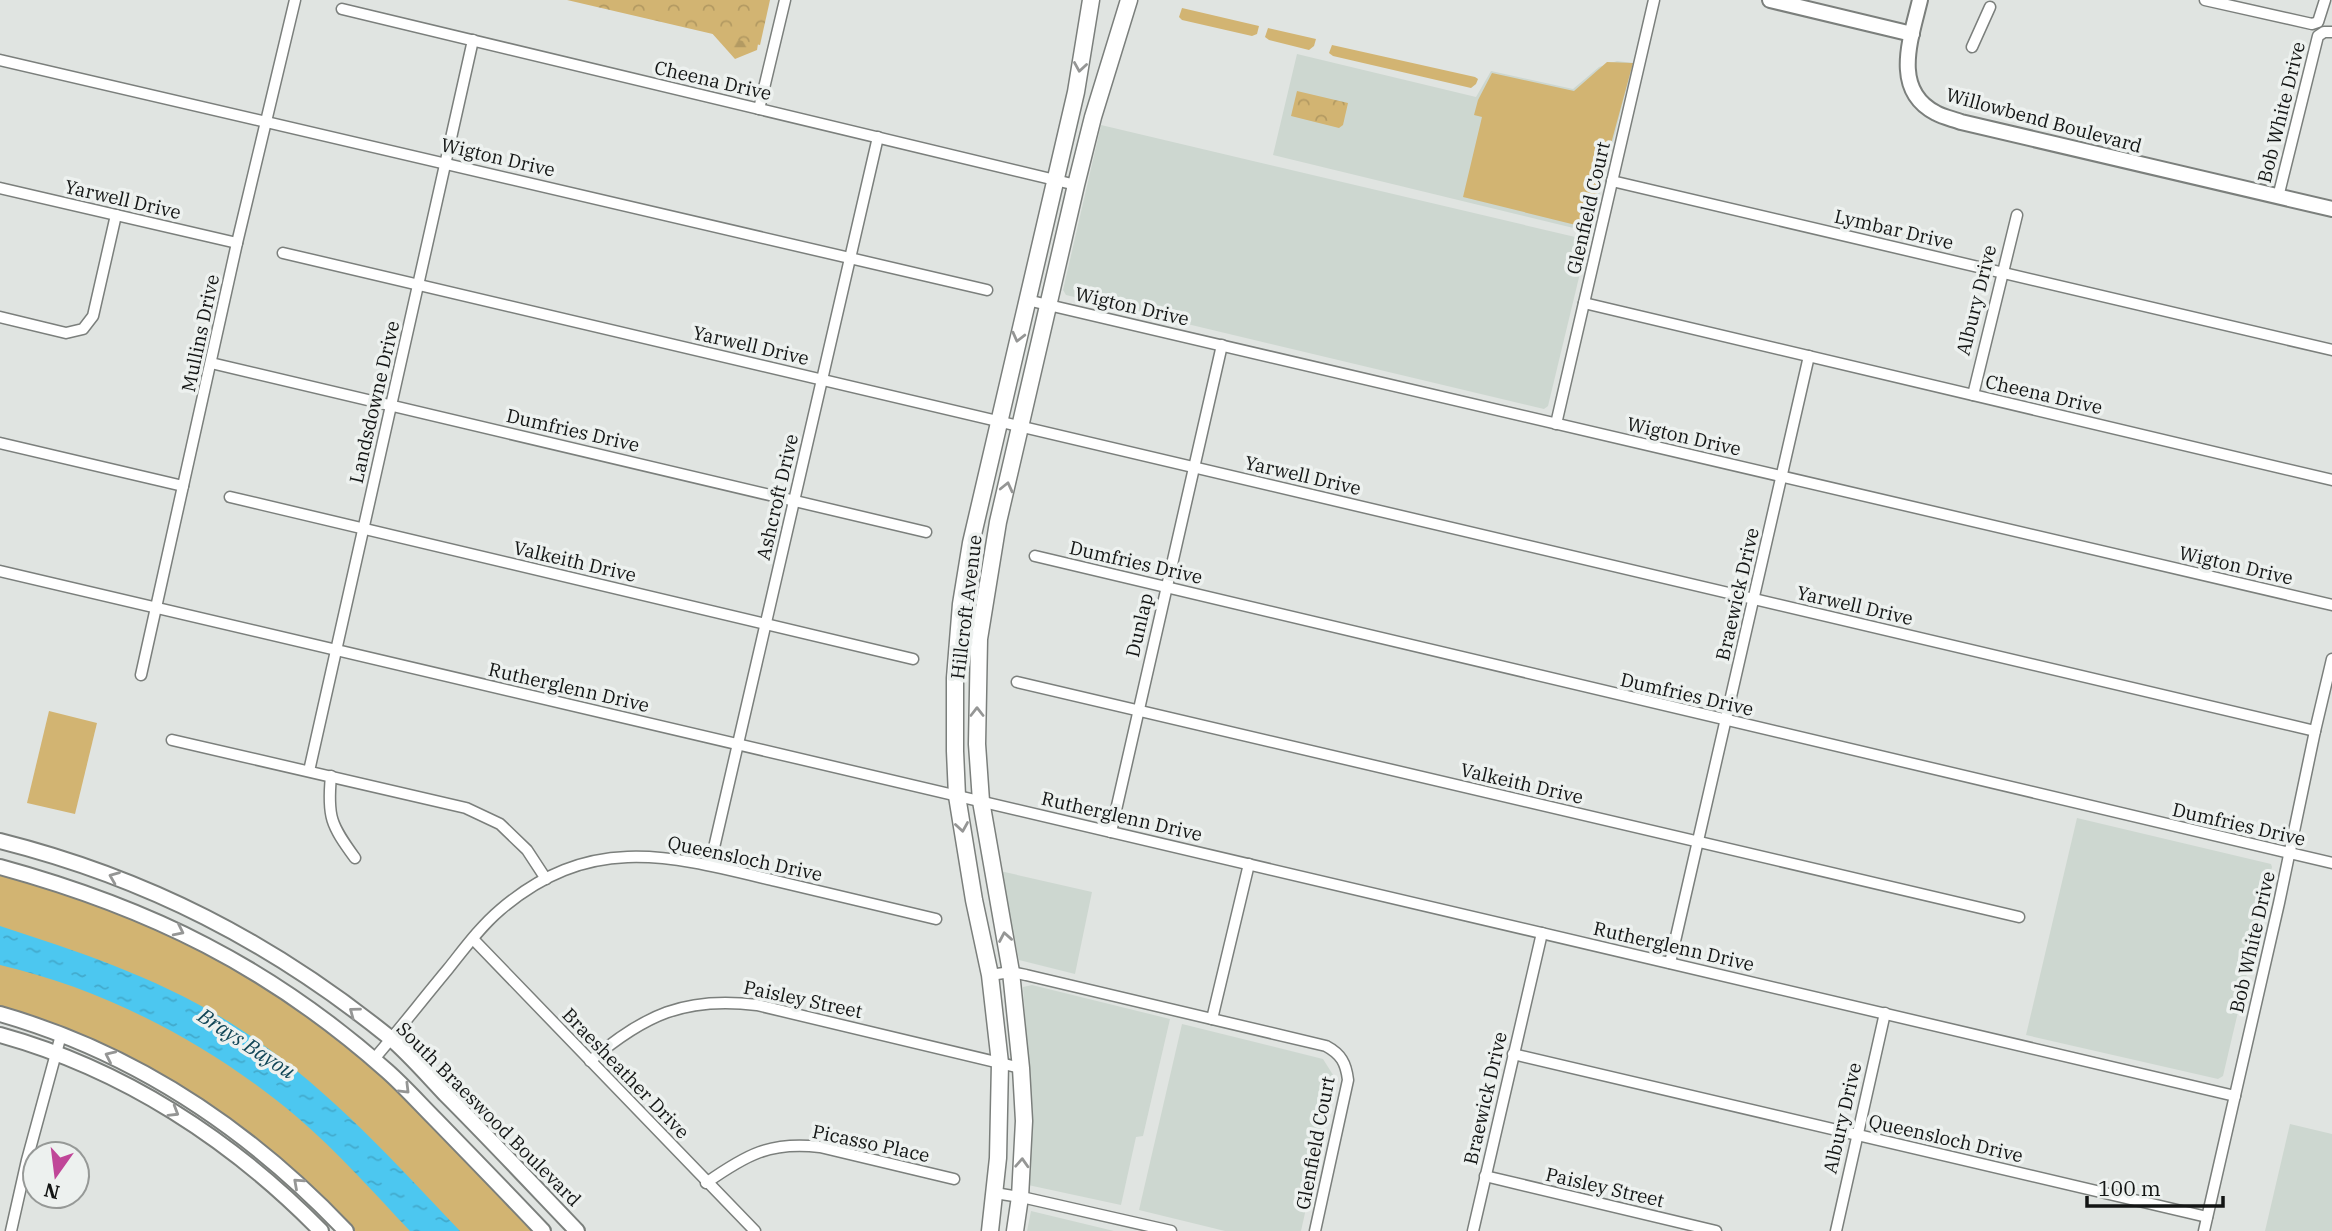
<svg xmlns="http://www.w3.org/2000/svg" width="2332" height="1231" viewBox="0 0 2332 1231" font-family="'IBM Plex Serif',serif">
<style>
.built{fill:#cdd7d0}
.grass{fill:#d2b472}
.forest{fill:url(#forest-firs)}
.park{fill:url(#park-crowns)}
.water{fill:url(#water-ripples)}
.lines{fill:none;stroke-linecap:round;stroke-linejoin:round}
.street-casing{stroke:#7b7f7c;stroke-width:13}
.secondary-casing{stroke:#7b7f7c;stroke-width:18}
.primary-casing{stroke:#7b7f7c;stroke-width:19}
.street{stroke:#fff;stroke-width:10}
.secondary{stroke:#fff;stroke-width:14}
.primary{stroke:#fff;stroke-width:16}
.oneway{stroke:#959695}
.labels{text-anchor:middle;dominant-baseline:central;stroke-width:7;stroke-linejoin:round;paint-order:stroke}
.street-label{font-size:19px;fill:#131514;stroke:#edf1ef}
.water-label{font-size:21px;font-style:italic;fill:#104556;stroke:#edf1ef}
</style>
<defs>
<pattern id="forest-firs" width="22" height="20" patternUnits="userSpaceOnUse" patternTransform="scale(1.75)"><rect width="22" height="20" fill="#d2b472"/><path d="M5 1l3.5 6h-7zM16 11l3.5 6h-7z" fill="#b39a62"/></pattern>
<pattern id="park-crowns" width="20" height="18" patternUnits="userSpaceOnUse" patternTransform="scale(1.75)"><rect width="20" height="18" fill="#d2b472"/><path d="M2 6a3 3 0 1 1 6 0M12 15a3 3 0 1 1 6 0" fill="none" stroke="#b39a62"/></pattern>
<pattern id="water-ripples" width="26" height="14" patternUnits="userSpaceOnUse" patternTransform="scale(1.75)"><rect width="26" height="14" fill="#4cc7f0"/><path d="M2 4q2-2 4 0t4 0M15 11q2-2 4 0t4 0" fill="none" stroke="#42aacd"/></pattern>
</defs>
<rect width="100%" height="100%" fill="#e0e4e1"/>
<g class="built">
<path d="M1297 54 1476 97 1491 71 1573 89 1599 67 1617 61 1633 63 1590 232 1273 155Z"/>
<path d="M1101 125 1588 240 1548 406 1544 409 1066 295 1063 290Z"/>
<path d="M2077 818 2271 864 2272 867 2223 1076 2218 1079 2026 1035Z"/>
<path d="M1000 871 1092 892 1075 974 1019 960Z"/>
<path d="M1032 985 1170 1019 1143 1136 1136 1137 1121 1205 1028 1185 1032 1115 1023 987Z"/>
<path d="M1182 1024 1323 1059 1335 1078 1301 1231H1225L1139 1210Z"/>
<path d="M2290 1124 2332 1134V1231H2265Z"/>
<path d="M1031 1211 1114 1231H1027Z"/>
</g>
<g class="grass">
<path d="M1182 8 1259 26 1257 34 1252 36 1182 20 1179 17Z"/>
<path d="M1268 28 1316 39 1314 46 1309 50 1269 40 1265 37Z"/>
<path d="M1332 45 1475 77 1478 79 1476 84 1471 88 1333 56 1329 53Z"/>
<path d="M1607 62 1633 63 1588 228 1463 197 1482 117 1474 115 1478 100 1492 73 1574 91Z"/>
<path d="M49 711 97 723 75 814 27 803Z"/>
<path d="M0 875C143 906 276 983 384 1079 437 1126 484 1180 532 1231H351L234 1123 0 1010Z"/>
</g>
<path class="forest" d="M765 0 757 50 735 59 710 31Z"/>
<g class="park">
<path d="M567 0H770L760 45Z"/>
<path d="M1297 91 1348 103 1343 125 1339 128 1291 116Z"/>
</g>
<path class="water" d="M0 926C83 953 167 981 240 1029 324 1084 392 1159 460 1231H410C374 1193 338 1152 297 1117 213 1046 108 990 0 965Z"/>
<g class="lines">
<g class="street-casing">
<g id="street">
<path d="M2205 0 2312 24 2318 22 2325 0"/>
<path d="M342 9 1076 185"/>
<path d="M1972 47 1990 7"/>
<path d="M0 60 987 290"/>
<path d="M759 109 785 0"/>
<path d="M1612 181 2332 350"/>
<path d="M0 188 237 243"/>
<path d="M2278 197 2318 36 2324 32H2332"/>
<path d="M283 253 2315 731"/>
<path d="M1027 300 2332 605"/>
<path d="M1584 303 2332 480"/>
<path d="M0 317 66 333 83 329 93 316 116 215"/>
<path d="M211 363 926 532"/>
<path d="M1973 395 2017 215"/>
<path d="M1556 424 1654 0"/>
<path d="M0 443 183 486"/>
<path d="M230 497 913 659"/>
<path d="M1035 556 2332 863"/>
<path d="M0 571 2235 1096"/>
<path d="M141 675 237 243 295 0"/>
<path d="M1017 682 2019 917"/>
<path d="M172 740 466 808 500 824 527 850 546 879"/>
<path d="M309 771 473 40"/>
<path d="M331 776C327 817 331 825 355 858"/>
<path d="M1111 832 1222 345"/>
<path d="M710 865 878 137"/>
<path d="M473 939 755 1231"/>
<path d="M1670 963 1809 356"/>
<path d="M990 975 1011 972 1026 975 1326 1046C1341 1054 1346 1063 1348 1080L1315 1231"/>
<path d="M1212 1019 1249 864"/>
<path d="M1513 1054 2207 1217"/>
<path d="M374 1059C399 1030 423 999 448 969 464 949 480 927 500 910 591 832 672 856 776 881 829 894 883 906 936 919"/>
<path d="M590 1061C644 1015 685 996 757 1005L1021 1068"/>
<path d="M1485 1176 1716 1231"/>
<path d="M706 1183C746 1155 770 1141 820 1147L954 1179"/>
<path d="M995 1193 1026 1198 1171 1231"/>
<path d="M11 1231 27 1160 61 1035"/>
<path d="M1473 1231 1542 933"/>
<path d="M1836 1231 1885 1013"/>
<path d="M2204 1231 2279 903 2315 731 2332 659"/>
</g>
</g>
<g class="secondary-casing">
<g id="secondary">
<path d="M1770 0 1912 34"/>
<path d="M1920 0C1911 38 1891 90 1936 113 1943 117 1953 119 1961 122L2332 209"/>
<path d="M0 841C147 878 271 942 389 1037 409 1054 427 1075 445 1094 490 1139 533 1185 577 1231"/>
<path d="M0 867C150 908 270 967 387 1071 404 1086 420 1104 436 1120 472 1157 508 1194 543 1231"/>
<path d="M0 1014C136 1053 249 1129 346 1231"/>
<path d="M0 1035C123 1069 232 1140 321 1231"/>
</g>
</g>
<g class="primary-casing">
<g id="primary">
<path d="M990 1231 998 1158 1000 1063 990 975 974 900 957 796 955 751V678L961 604 971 543 1076 92 1091 0"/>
<path d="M1015 1231 1020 1197 1024 1121 1021 1068 1011 972 981 801 977 744 979 639 998 522 1076 185 1093 117 1129 0"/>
</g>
</g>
<use href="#street" class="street"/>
<use href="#secondary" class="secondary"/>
<use href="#primary" class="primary"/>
</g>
<defs><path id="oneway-chevron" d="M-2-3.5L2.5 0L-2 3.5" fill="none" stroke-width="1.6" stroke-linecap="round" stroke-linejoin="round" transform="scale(1.75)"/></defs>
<g class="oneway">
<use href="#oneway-chevron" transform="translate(1080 67) rotate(99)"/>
<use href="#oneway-chevron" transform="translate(1018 337) rotate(104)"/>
<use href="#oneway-chevron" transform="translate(1007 487) rotate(-77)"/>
<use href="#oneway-chevron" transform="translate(977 712) rotate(-90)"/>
<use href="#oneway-chevron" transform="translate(962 827) rotate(81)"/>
<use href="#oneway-chevron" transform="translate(114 877) rotate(-158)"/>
<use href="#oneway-chevron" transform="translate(179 931) rotate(26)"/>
<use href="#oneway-chevron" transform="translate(1005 937) rotate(-100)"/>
<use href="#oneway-chevron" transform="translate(354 1012) rotate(-143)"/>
<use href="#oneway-chevron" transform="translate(110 1056) rotate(-155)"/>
<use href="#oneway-chevron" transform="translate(405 1089) rotate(45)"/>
<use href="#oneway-chevron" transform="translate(174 1112) rotate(31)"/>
<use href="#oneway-chevron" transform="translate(1022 1163) rotate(-87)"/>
<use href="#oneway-chevron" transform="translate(298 1183) rotate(-138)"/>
</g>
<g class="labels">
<g class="street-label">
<text transform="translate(713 80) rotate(13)">Cheena Drive</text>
<text transform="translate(2281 112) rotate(-76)">Bob White Drive</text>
<text transform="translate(2044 120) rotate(15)">Willowbend Boulevard</text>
<text transform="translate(498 157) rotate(13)">Wigton Drive</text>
<text transform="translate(123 199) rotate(13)">Yarwell Drive</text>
<text transform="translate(1588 208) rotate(-77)">Glenfield Court</text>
<text transform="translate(1894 229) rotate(13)">Lymbar Drive</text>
<text transform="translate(1976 300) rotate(-76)">Albury Drive</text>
<text transform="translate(1132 306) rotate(13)">Wigton Drive</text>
<text transform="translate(200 333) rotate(-78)">Mullins Drive</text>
<text transform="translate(751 345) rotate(13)">Yarwell Drive</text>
<text transform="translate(2044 394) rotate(13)">Cheena Drive</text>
<text transform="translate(374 402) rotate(-77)">Landsdowne Drive</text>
<text transform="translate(573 430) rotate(13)">Dumfries Drive</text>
<text transform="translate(1684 436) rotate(13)">Wigton Drive</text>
<text transform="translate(1303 475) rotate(13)">Yarwell Drive</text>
<text transform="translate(777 497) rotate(-77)">Ashcroft Drive</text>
<text transform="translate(575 561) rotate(13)">Valkeith Drive</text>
<text transform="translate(1136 562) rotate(13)">Dumfries Drive</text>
<text transform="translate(2236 565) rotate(13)">Wigton Drive</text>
<text transform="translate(1737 594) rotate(-77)">Braewick Drive</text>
<text transform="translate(1855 605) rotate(13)">Yarwell Drive</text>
<text transform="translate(966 607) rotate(-83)">Hillcroft Avenue</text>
<text transform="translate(1139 625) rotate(-77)">Dunlap</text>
<text transform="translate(569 687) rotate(13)">Rutherglenn Drive</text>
<text transform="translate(1687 694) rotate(13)">Dumfries Drive</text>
<text transform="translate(1522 783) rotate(13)">Valkeith Drive</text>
<text transform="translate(1122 816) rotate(13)">Rutherglenn Drive</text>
<text transform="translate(2239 824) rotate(13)">Dumfries Drive</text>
<text transform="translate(745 858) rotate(12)">Queensloch Drive</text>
<text transform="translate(2252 942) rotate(-77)">Bob White Drive</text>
<text transform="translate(1674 946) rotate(13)">Rutherglenn Drive</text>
<text transform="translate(803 999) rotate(12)">Paisley Street</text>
<text transform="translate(626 1073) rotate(46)">Braesheather Drive</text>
<text transform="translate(1485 1098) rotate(-77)">Braewick Drive</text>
<text transform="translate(489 1114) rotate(45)">South Braeswood Boulevard</text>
<text transform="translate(1842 1118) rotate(-77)">Albury Drive</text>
<text transform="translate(1946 1138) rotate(13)">Queensloch Drive</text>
<text transform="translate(871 1143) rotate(12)">Picasso Place</text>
<text transform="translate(1315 1143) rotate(-79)">Glenfield Court</text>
<text transform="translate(1605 1187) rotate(13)">Paisley Street</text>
</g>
<g class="water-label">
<text transform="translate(247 1043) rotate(33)">Brays Bayou</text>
</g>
</g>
<g transform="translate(56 1175) rotate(194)"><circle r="33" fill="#edf1ef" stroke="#969997" stroke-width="2"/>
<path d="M0-5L12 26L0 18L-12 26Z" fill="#c04698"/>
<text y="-10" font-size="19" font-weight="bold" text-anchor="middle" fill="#131514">N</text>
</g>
<path d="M2087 1196v10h136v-10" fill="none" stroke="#131514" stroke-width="3.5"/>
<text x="2098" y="1196" font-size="21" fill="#131514" stroke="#edf1ef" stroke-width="5" paint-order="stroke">100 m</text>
</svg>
